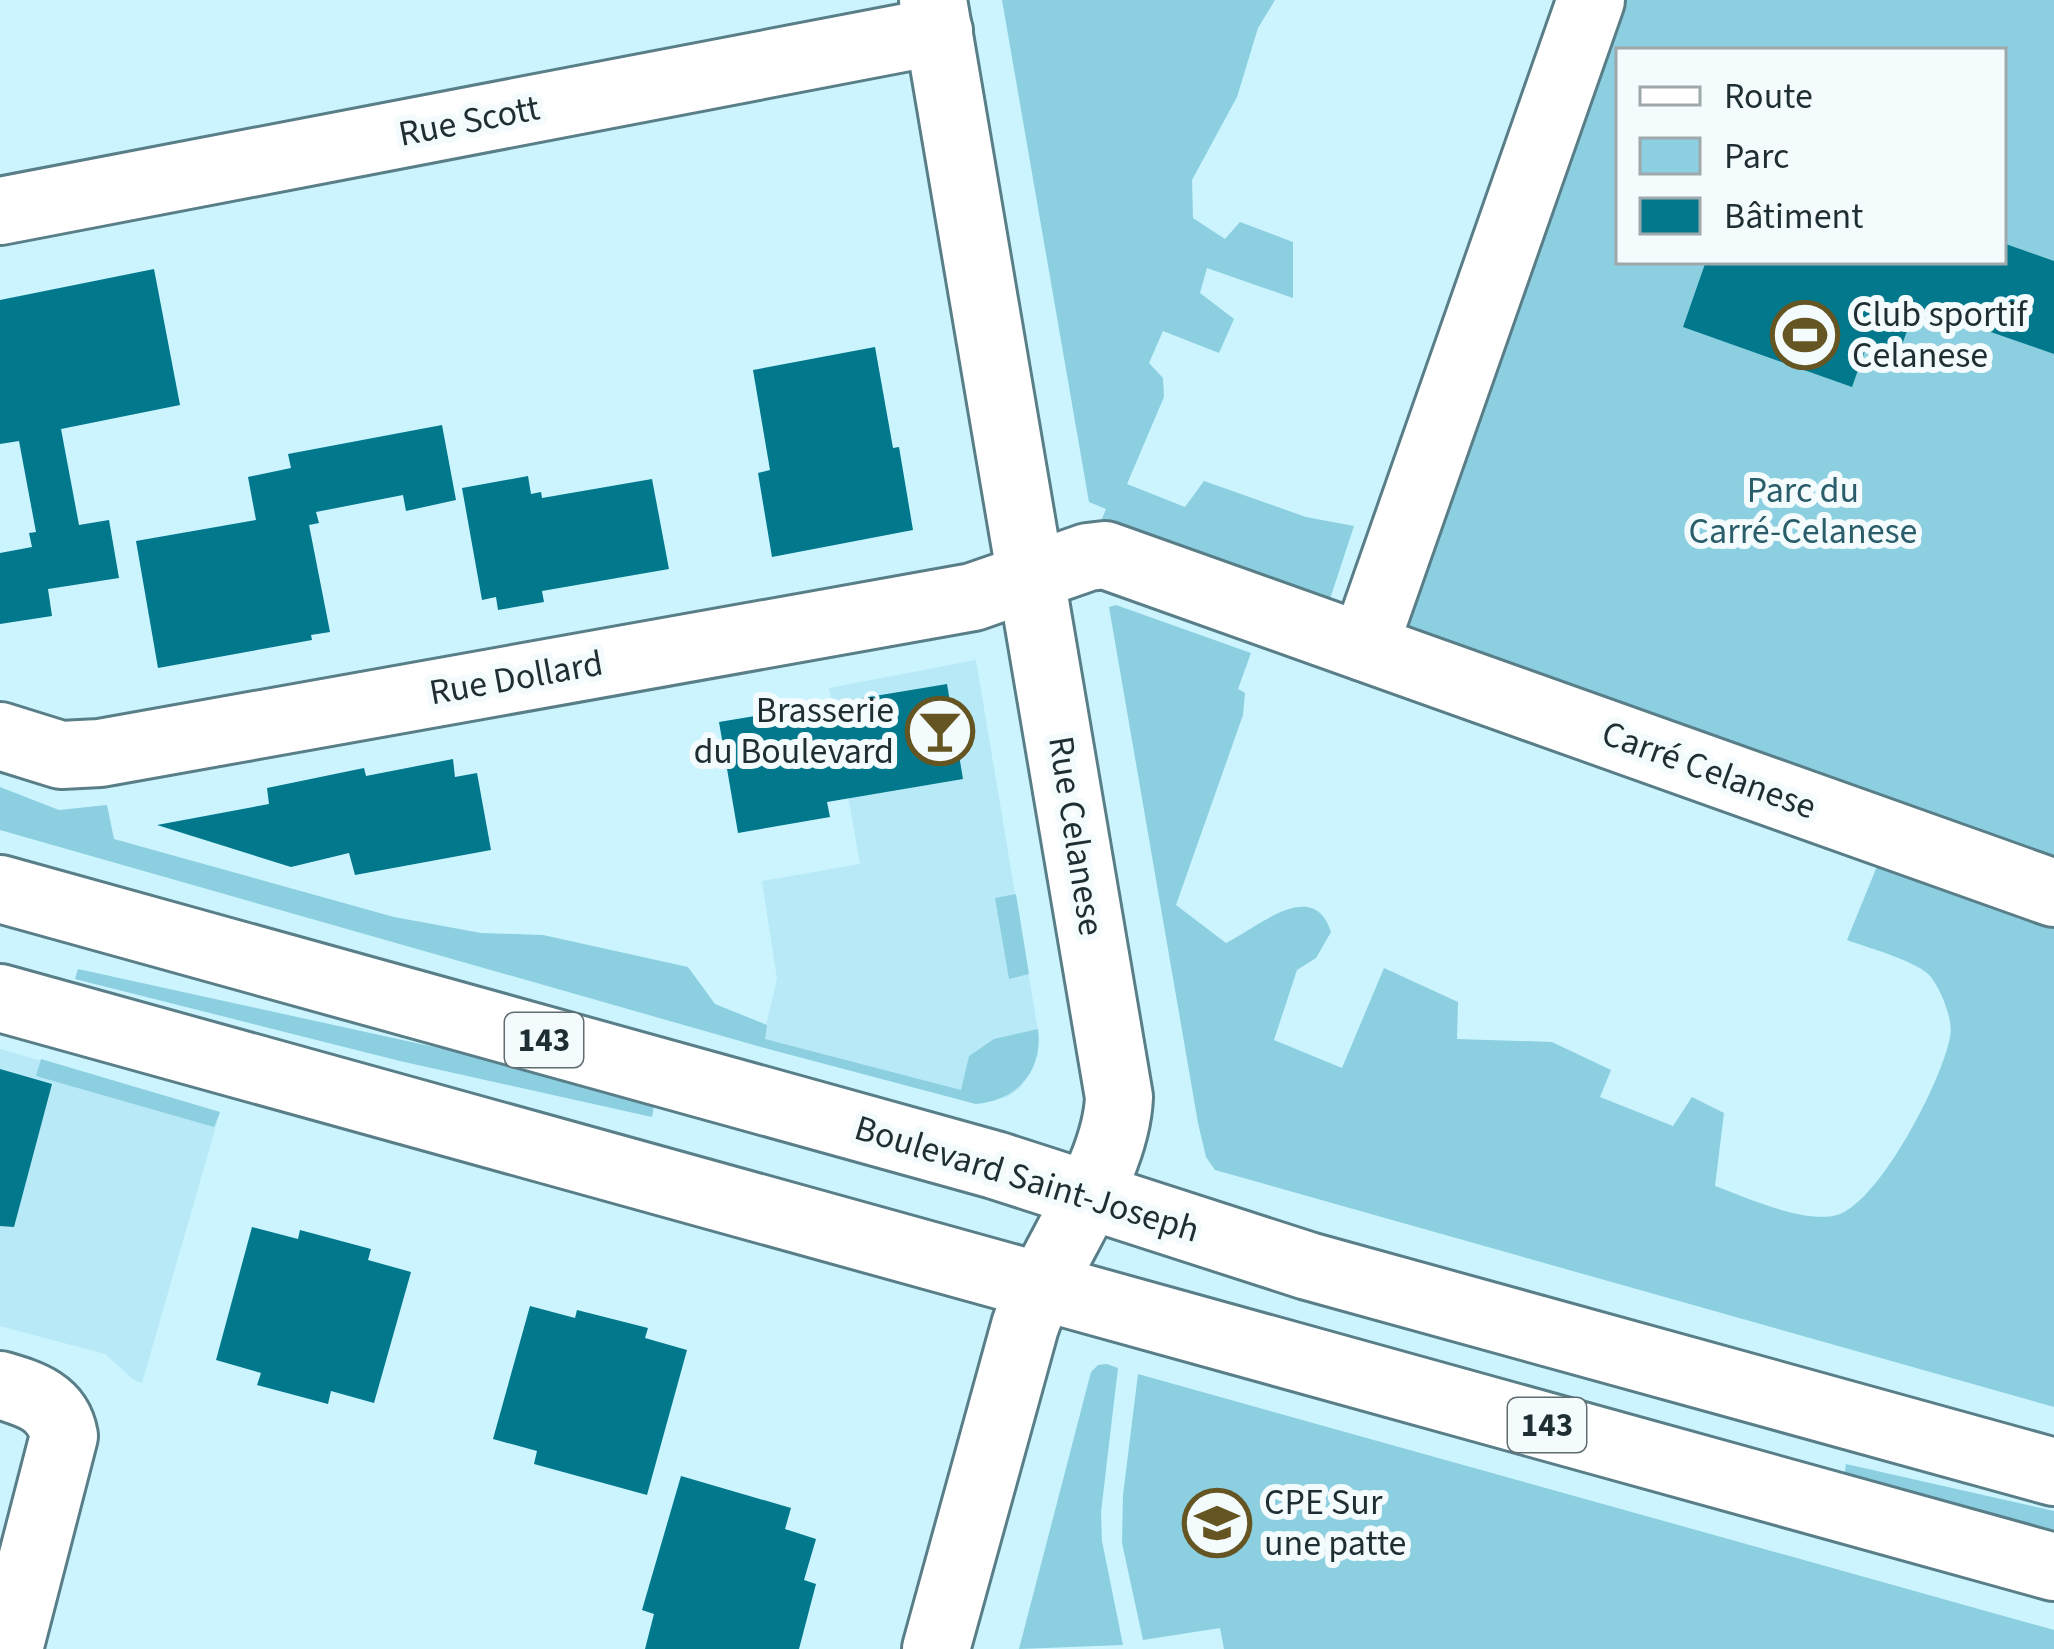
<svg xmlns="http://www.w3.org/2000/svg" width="2054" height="1649" viewBox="0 0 2054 1649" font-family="'Source Sans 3',sans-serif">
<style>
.built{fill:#b8e9f6}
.green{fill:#8ccfe0;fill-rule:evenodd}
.building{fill:#01788c}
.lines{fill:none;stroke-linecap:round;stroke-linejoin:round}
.minor-casing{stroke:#597e88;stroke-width:72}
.major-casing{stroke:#597e88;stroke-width:72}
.minor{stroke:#fff;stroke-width:66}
.major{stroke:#fff;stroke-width:66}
.labels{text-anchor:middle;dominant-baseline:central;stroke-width:12;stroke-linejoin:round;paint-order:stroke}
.shield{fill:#f3fbfd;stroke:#5e6c6f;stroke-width:3}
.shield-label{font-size:33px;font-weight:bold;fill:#1e2e32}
.street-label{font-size:36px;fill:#1e2e32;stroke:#f3fbfd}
.poi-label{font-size:36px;fill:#1e2e32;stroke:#f3fbfd;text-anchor:start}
.park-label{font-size:36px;fill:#295d69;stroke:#f3fbfd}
</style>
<rect width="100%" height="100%" fill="#cbf4fe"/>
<g class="built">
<path d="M976 660 1039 1037 1038 1055 1020 1088 1007 1097 976 1104 761 1047 777 979 762 881 860 864 829 688Z"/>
<path d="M0 1049 220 1112 142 1383 134 1380 105 1354 0 1326Z"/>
</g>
<g class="green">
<path d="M1002 0H1275L1258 28 1237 97 1192 180 1193 218 1225 239 1240 222 1293 242V298L1207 268 1200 293 1234 319 1219 353 1163 331 1149 363 1163 378 1164 397 1127 484 1185 507 1204 481 1306 517 1354 526 1327 608 1098 528 1106 509 1089 502Z"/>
<path d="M1617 0H2054V864L1405 633 1402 615ZM1619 51H2003V261H1619Z"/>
<path d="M1116 605 1251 653 1238 689 1245 693 1243 715 1176 905 1226 943C1256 929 1313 876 1331 932L1316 958 1297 970 1274 1040 1342 1068 1384 968 1458 1002 1457 1039 1552 1042 1611 1070 1600 1097 1673 1126 1692 1097 1724 1113 1715 1186C1745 1197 1809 1226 1840 1214 1881 1198 1942 1081 1950 1037 1954 1021 1941 990 1931 977 1920 962 1866 947 1847 940L1880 859 2054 918V1407L1215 1170 1206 1157 1198 1123 1109 607Z"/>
<path d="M0 787 59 810 107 805 114 839 394 917 481 933 543 935 688 967 715 1004 767 1025 765 1039 961 1090 969 1056 994 1039 1038 1029C1043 1071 1018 1100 976 1104L761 1047 0 830Z"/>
<path d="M1016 894 1029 974 1009 979 995 898Z"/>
<path d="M78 969 489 1059 654 1106 652 1117 400 1061 75 979Z"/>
<path d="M41 1059 220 1112 214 1127 36 1076Z"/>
<path d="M1107 1364 1118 1368 1101 1512 1102 1541 1123 1645 1019 1649 1091 1372 1098 1365Z"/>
<path d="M1138 1374 2054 1630V1649H1224L1220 1628 1143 1640 1122 1543 1123 1495Z"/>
<path d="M1846 1464 2054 1511V1536L1844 1476Z"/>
</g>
<g class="building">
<path d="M2003 243 2054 261V354L1916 306 1899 353 1868 342 1852 387 1683 327 1706 261H2003Z"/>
<path d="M154 269 180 405 61 429 79 525 109 520 119 578 48 589 52 616 0 624V553L32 547 29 533 36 532 19 441 0 444V300Z"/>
<path d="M875 347 893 448 899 447 913 530 772 557 758 473 770 470 753 370Z"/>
<path d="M442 425 456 500 406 511 403 495 316 512 319 523 309 525 330 632 311 635 312 640 158 668 136 541 256 520 248 477 291 468 288 454Z"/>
<path d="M528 476 531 494 541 492 542 498 652 479 669 569 542 591 544 602 498 610 496 597 482 600 462 488Z"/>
<path d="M947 684 963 779 827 802 830 817 738 833 719 722Z"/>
<path d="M453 759 455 777 477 773 491 850 355 875 349 853 291 867 157 825 269 804 267 788 364 768 366 776Z"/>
<path d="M0 1069 52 1084 14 1227 0 1226Z"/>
<path d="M252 1227 298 1239 300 1230 371 1249 368 1260 411 1272 374 1403 331 1391 328 1404 257 1385 261 1373 216 1360Z"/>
<path d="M530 1306 575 1318 577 1310 648 1328 645 1338 687 1350 647 1495 534 1464 537 1451 493 1439Z"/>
<path d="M681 1476 791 1508 785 1529 816 1539 804 1580 816 1584 799 1649H645L654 1614 642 1610Z"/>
</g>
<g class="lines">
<g class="minor-casing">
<g id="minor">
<path d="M933 0 1119 1097C1116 1172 1050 1253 1025 1326L936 1649"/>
<path d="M0 211 939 31"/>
<path d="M1364 647 1591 0"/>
<path d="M0 736 61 755 100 753 973 597 1088 557 1105 555 2054 893"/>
<path d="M0 1385C30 1394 58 1402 64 1436L9 1649"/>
</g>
</g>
<g class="major-casing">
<g id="major">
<path d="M0 889 995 1165 1308 1266 2054 1472"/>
<path d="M0 998 2054 1567"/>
</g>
</g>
<use href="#minor" class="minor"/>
<use href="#major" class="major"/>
</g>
<defs>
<g id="stadium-ring" transform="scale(3.45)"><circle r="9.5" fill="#f3fbfd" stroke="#655522" stroke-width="1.5"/><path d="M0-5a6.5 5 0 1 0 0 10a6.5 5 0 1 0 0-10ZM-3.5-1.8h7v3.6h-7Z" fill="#655522"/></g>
<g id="bar-ring" transform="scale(3.45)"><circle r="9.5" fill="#f3fbfd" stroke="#655522" stroke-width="1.5"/><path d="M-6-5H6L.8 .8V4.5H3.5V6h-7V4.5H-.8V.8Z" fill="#655522"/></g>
<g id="school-ring" transform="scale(3.45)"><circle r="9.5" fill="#f3fbfd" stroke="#655522" stroke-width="1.5"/><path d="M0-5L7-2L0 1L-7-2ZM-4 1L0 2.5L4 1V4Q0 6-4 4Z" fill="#655522"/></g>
</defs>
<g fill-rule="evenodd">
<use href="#stadium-ring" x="1805" y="335"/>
<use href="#bar-ring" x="940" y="731"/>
<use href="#school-ring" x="1217" y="1523"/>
</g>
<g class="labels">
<g class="shield">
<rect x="505" y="1013" width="78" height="54" rx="9"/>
<rect x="1508" y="1398" width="78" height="54" rx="9"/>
</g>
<g class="shield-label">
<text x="544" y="1040">143</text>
<text x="1547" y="1425">143</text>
</g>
<g class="street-label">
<text transform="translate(469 121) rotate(-11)">Rue Scott</text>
<text transform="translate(516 678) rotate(-10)">Rue Dollard</text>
<text transform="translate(1709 770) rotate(20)">Carré Celanese</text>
<text transform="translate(1076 836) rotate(81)">Rue Celanese</text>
<text transform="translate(1027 1179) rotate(17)">Boulevard Saint-Joseph</text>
</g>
<g class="poi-label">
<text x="1852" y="314">Club sportif<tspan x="1852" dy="41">Celanese</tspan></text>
<text x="894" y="710" text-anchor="end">Brasserie<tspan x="894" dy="41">du Boulevard</tspan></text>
<text x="1264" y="1502">CPE Sur<tspan x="1264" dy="41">une patte</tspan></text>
</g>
<g class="park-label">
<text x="1803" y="490">Parc du<tspan x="1803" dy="41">Carré-Celanese</tspan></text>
</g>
</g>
<rect x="1616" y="48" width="390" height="216" fill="#f3fbfd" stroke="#9ea9ac" stroke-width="3"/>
<rect x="1640" y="87" width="60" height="18" fill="#ffffff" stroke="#9ea9ac" stroke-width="3"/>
<text x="1724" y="108" font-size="36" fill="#1e2e32">Route</text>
<rect x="1640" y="138" width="60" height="36" fill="#8ccfe0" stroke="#9ea9ac" stroke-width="3"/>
<text x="1724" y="168" font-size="36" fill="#1e2e32">Parc</text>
<rect x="1640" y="198" width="60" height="36" fill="#01788c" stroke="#9ea9ac" stroke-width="3"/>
<text x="1724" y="228" font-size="36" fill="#1e2e32">Bâtiment</text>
</svg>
